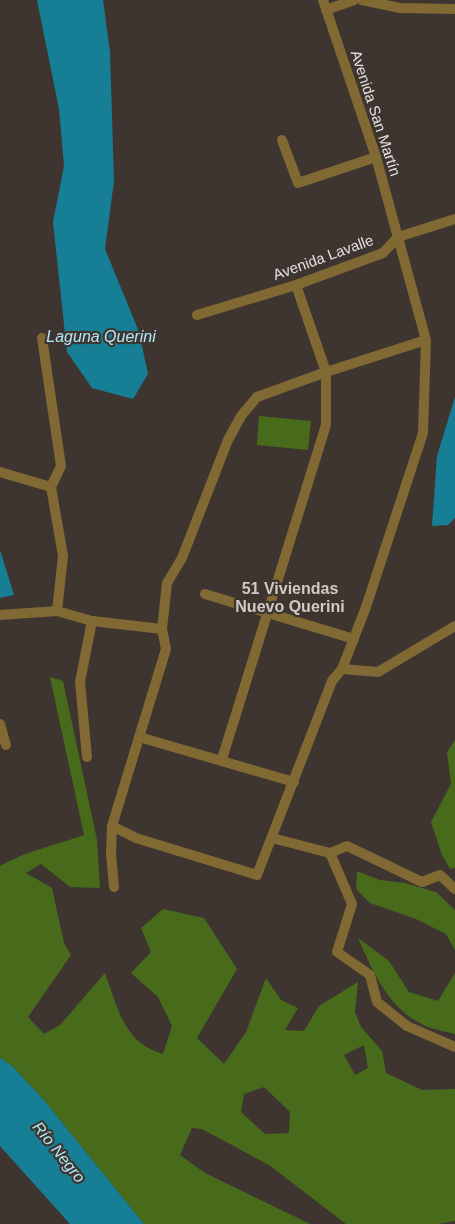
<svg xmlns="http://www.w3.org/2000/svg" width="455" height="1224" viewBox="0 0 455 1224" font-family="Arial,sans-serif">
<style>
.green{fill:#476b1b;fill-rule:evenodd}
.water{fill:#177f95}
.lines{fill:none;stroke-linecap:round;stroke-linejoin:round}
.minor{stroke:#806932;stroke-width:10}
.labels{text-anchor:middle;dominant-baseline:central;stroke-width:4.5;stroke-linejoin:round;paint-order:stroke}
.street-label{font-size:15px;fill:#e6e0dd;stroke:#3e3531}
.water-label{font-size:16px;font-style:italic;fill:#b2e8f7;stroke:#3e3531}
.neighbourhood-label{font-size:16px;font-weight:bold;fill:#d3c8c3;stroke:#3e3531}
</style>
<rect width="100%" height="100%" fill="#3e3531"/>
<g class="green">
<path d="M259 416 311 421 308 450 257 445Z"/>
<path d="M50 677 63 681 97 840 100 888 70 887 41 864 26 873 52 888 64 943 71 955 28 1017 44 1034 60 1025 105 973C118 1008 123 1042 163 1054L172 1026 158 997 131 973 151 952 141 928 163 909 204 918 237 969 197 1038 224 1064 246 1032 266 978 281 1000 298 1008 285 1030 304 1031 319 1006 358 982 355 1012 361 1027 382 1051 386 1073 422 1090 455 1089V1221L438 1224H346L269 1165 202 1129 192 1128 180 1155 205 1173 310 1224H144L43 1099 12 1066 0 1058V866C26 851 56 845 84 835ZM364 1045 368 1068 355 1075 344 1055ZM264 1087 290 1112 289 1133 265 1134 241 1112 244 1094Z"/>
<path d="M455 740V868L450 869 442 855 431 822 451 784 447 752Z"/>
<path d="M357 871 380 880 405 883 436 892 455 910V950L446 934 416 919 370 903 356 889Z"/>
<path d="M358 938 389 961 409 992 438 1001 455 973V1034C445 1031 433 1030 424 1025 388 1009 373 971 358 938Z"/>
</g>
<g class="water">
<path d="M37 0H103L110 52 114 181 105 249 139 332 148 374 133 399 92 388 67 352 53 222 64 166 59 109Z"/>
<path d="M455 397V518L448 525 432 526 437 456Z"/>
<path d="M0 550 14 595 0 598Z"/>
<path d="M0 1058 12 1066 43 1099 144 1224H70L0 1146Z"/>
</g>
<g class="lines">
<g class="minor">
<path d="M323 0 376 157 426 340 423 433 366 607 342 669 332 681 257 875 136 838 112 826 166 649 162 629 167 583 182 558 228 440 241 416 257 397 326 372 426 340"/>
<path d="M362 0 400 8 455 9"/>
<path d="M326 10 354 0"/>
<path d="M282 140 298 183 376 157"/>
<path d="M197 315 296 285 383 253 398 237 455 219"/>
<path d="M42 338 61 466 51 487 63 556 57 611"/>
<path d="M0 472 51 487"/>
<path d="M205 594 354 639"/>
<path d="M0 615 57 611 92 621 162 629"/>
<path d="M342 669 378 672 455 626"/>
<path d="M0 724 6 745"/>
<path d="M139 737 294 782"/>
<path d="M87 757 80 682 92 621"/>
<path d="M222 759 326 425V372L296 285"/>
<path d="M112 826 111 854 114 887"/>
<path d="M272 838 330 853 347 846 422 882 440 875 455 889"/>
<path d="M330 853 352 904 337 952 370 975 377 1002 407 1026 455 1047"/>
</g>
</g>
<g class="labels">
<g class="street-label">
<text transform="translate(376 113) rotate(72)">Avenida San Martín</text>
<text transform="translate(323 257) rotate(-20)">Avenida Lavalle</text>
</g>
<g class="water-label">
<text x="101" y="336">Laguna Querini</text>
<text transform="translate(59 1152) rotate(51)">Río Negro</text>
</g>
<g class="neighbourhood-label">
<text x="290" y="588">51 Viviendas<tspan x="290" dy="18">Nuevo Querini</tspan></text>
</g>
</g>
</svg>
